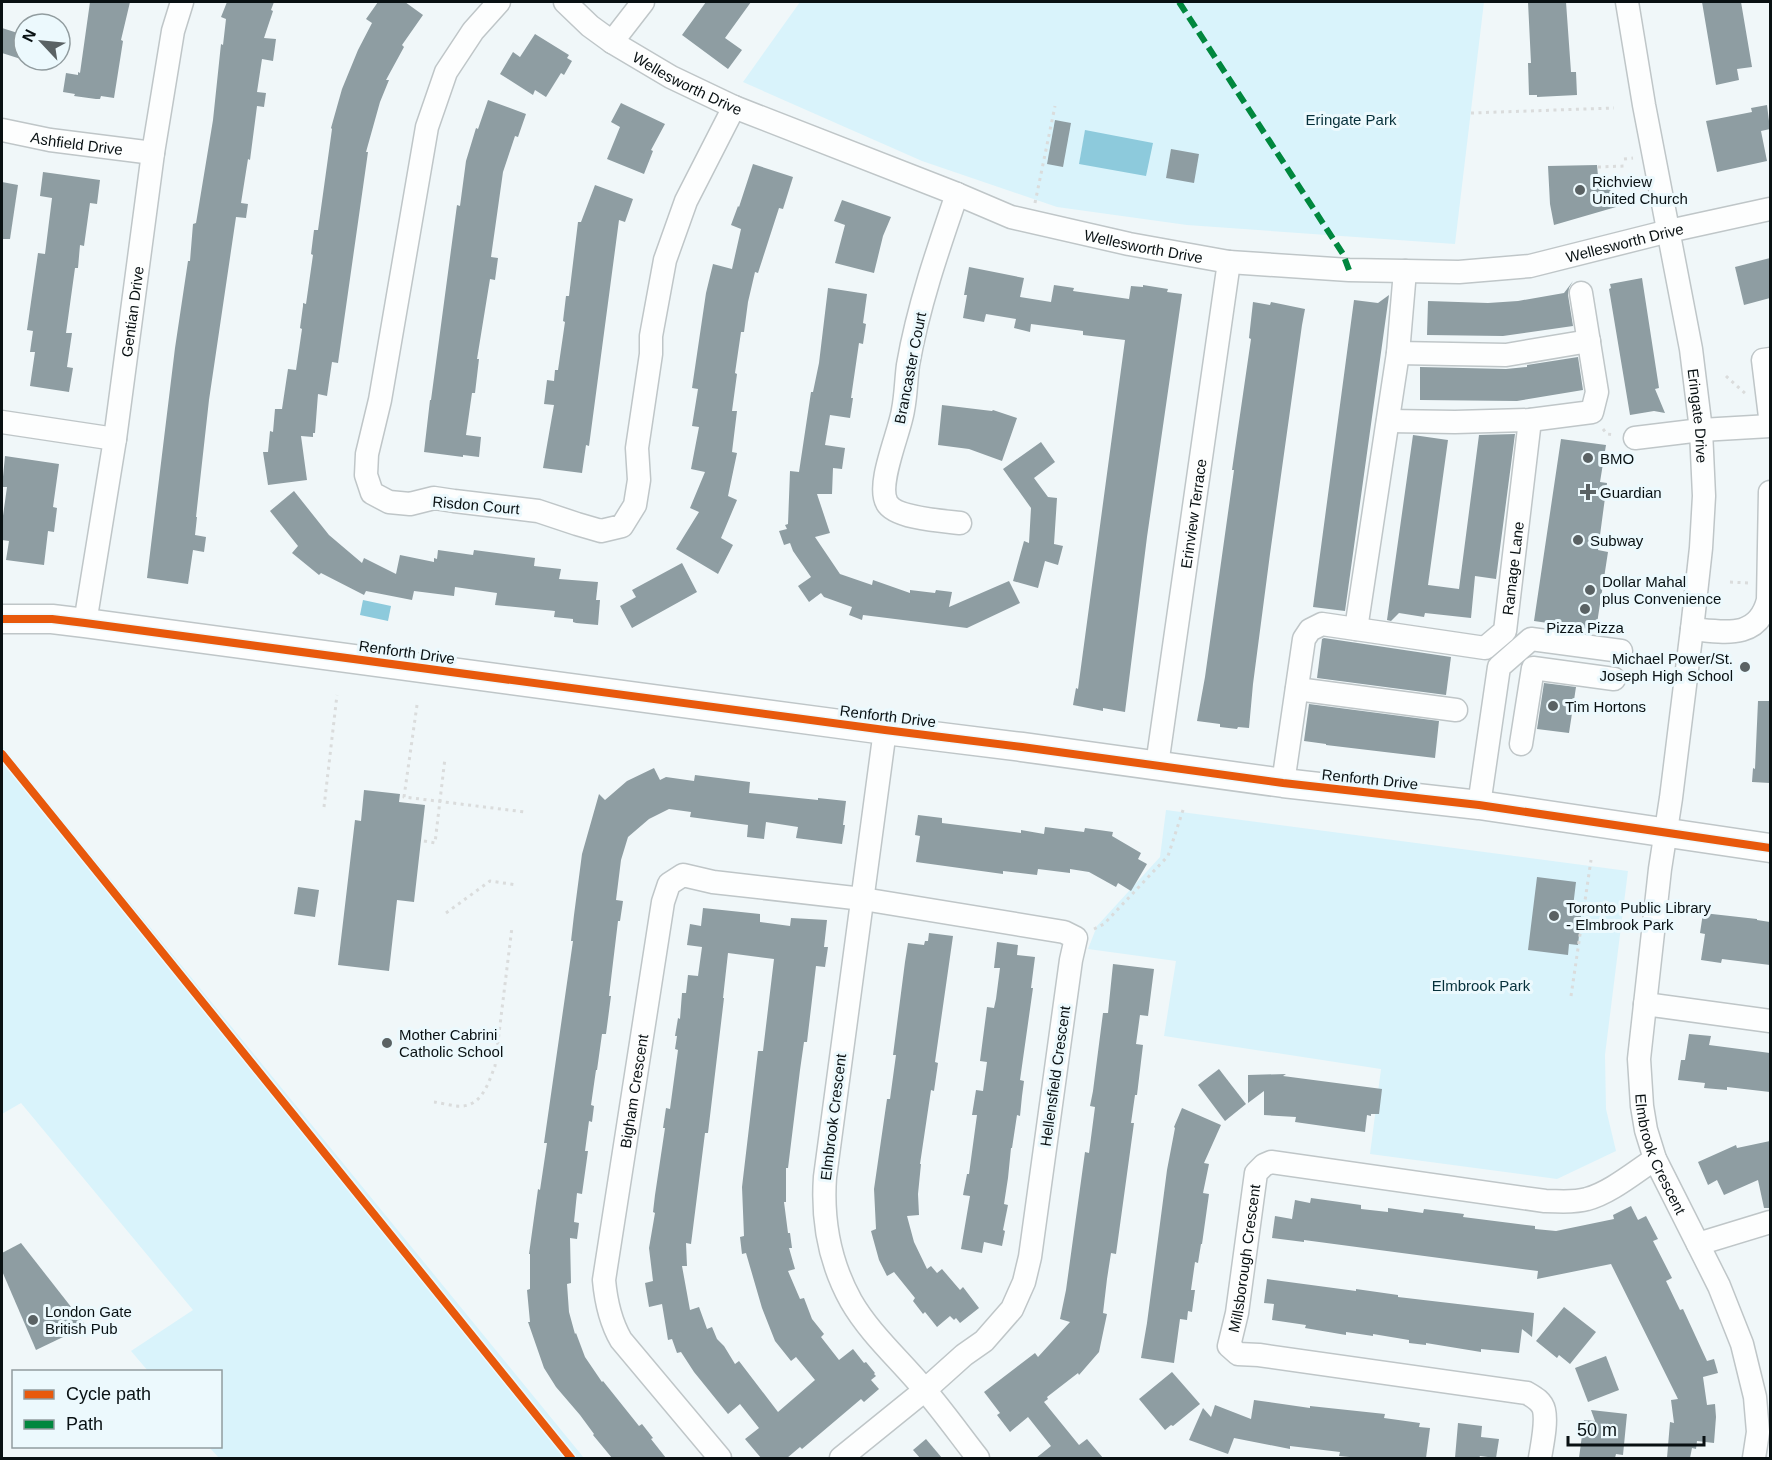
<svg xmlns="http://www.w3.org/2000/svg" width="1772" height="1460" viewBox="0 0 1772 1460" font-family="Helvetica,sans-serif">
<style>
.green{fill:#d9f3fb}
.water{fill:#8dcadc}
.building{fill:#8e9da2;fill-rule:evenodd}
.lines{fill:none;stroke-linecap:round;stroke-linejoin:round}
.minor-casing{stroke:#bfc6c8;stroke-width:25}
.major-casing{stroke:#bfc6c8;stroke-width:31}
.path{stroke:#dadcdc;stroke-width:3;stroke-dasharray:3 4.5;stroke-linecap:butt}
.minor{stroke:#fdfefe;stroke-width:22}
.major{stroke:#fdfefe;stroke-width:28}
.quiet{stroke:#00873e;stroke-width:6;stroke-dasharray:12 6;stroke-linecap:butt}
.cycleway-casing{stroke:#ecf9fd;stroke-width:11}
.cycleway{stroke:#e8590c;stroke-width:8}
.poi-dot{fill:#5a6264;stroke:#ecf9fd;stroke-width:2}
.labels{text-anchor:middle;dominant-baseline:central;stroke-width:6;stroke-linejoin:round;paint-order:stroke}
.street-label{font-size:15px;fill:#091113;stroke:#ecf9fd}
.park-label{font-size:15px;fill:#06303a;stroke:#ecf9fd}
.poi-label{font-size:15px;fill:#091113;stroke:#ecf9fd;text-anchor:start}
</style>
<rect width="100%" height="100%" fill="#f0f7f9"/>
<g class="green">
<path d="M800 2H1484L1455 244 1187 225 1057 207 922 161 743 82Z"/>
<path d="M2 746 584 1458H219L209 1447 220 1446V1372L148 1371 131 1351 193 1310 21 1103 2 1114Z"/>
<path d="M1166 810 1628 871 1605 1055 1606 1109 1616 1151 1557 1179 1370 1154 1381 1069 1164 1036 1176 961 1088 949 1097 926 1160 857Z"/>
</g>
<g class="water">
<path d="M1085 130 1153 143 1146 176 1079 164Z"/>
<path d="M363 600 391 606 388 621 360 615Z"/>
</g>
<g class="building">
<path d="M90 2H130L121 40 123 41 114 98 101 96 100 99H96L74 96 75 94 63 92 66 73 78 75V72L80 73Z"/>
<path d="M227 2H274L271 10 273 11 264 38 276 39 273 61 262 59 257 92 266 93 264 107 257 106 250 160 248 159 241 203 248 204 246 218 236 217 209 400 196 517H197L195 535 206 537 204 552 193 550 188 584 147 578 175 348 188 261H190L193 224 196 223 213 120 221 44 223 45 226 19 221 17Z"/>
<path d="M378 2H405L423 15 402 45 404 47 386 80H389L380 102 366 152H368L338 363 332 362 327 396 318 394 315 433H313V437L301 436 307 480 268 485 263 452H268L270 431 273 432 275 409H282L288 369 296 370 302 329 300 328 303 306V303L306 304 313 255 311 254 314 230H318L332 129 331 128 342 89 358 50 372 23 366 19Z"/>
<path d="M706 2H751L725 38 742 50 728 69 682 35Z"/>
<path d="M1528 2H1566L1571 72H1576L1577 95 1537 97V95H1529L1528 63H1531Z"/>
<path d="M1702 2H1741L1752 67 1737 69 1739 80 1716 85Z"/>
<path d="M2 28 24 35V60L2 53Z"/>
<path d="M535 34 569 55 567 58 572 61 564 75 561 73 546 97 535 90 533 95 500 74 513 52 520 57Z"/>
<path d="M488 100 526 114 518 137 515 136 503 172 491 257 498 258 495 280 490 279 477 359H479L475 393H472L466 435 481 437 479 457 463 455V457L424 452 430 400H431L457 205 460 206 466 161 476 128 478 129Z"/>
<path d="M621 103 665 124 651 150 653 151 644 174 607 159 620 127 611 122Z"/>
<path d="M1767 105 1770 129 1761 131 1767 161 1717 172 1706 121 1752 112 1751 108Z"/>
<path d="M1055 120 1071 123 1063 167 1047 164Z"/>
<path d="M1171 149 1199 154 1194 183 1166 178Z"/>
<path d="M753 164 793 177 783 209 779 208 758 273 755 272 748 302 744 332H741L735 373 737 374 732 411H737L732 452 737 453 728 496 737 500 721 538 733 545 718 574 676 549 699 512 690 508 705 472 691 469 699 427 692 426 698 389 692 388 706 293 713 264 732 269 741 229 731 225 738 206 739 207Z"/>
<path d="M1597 165 1598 176H1607L1616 207 1554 225 1550 204 1548 166Z"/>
<path d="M43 172 100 180 97 204 90 203 84 246 80 245 78 268H75L66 333H72L67 367 73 368 69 392 30 386 35 352H30L33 331 27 330 38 253 45 254 52 198 40 196Z"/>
<path d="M2 182 18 185 10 239H2Z"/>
<path d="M595 185 633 199 625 222 619 220 589 446 586 445 582 473 543 468 554 405 544 404 547 380 554 381 555 370H558L565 322 563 321 566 296H569L578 222H581Z"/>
<path d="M842 200 891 217 883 236 874 273 835 263 845 225 834 221Z"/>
<path d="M1770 258V298L1744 305 1735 267Z"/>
<path d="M969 267 1024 278 1020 297 1051 302 1054 285 1074 288 1073 291 1129 299 1131 286 1143 287V285L1168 289 1167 292 1182 294 1147 537 1125 712 1103 708V711L1073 705 1076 688 1078 689 1125 340 1083 335V331L1031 324 1030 332 1014 328 1016 319 986 314 984 322 963 318 967 295H964Z"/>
<path d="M1642 278 1659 388 1655 389 1665 413 1654 411 1630 415 1609 289 1611 288 1610 284Z"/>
<path d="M1573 281 1569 288 1568 295 1573 326 1503 336 1427 335 1428 301 1488 303 1518 301 1564 293Z"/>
<path d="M828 288 867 294 863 323 866 324 863 344 859 343 851 398H853L850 418 830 415 825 445 845 448 842 469 833 468 832 494H817L830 533 815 537 840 574 872 585 873 580 910 593V590L935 593 936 590 952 592 949 607 1009 581 1020 603 967 628 863 615 862 620 849 615 852 607 824 597 821 593 809 602 798 586 811 577 793 551 790 543 784 545 779 531 787 529 785 525 788 524 790 471 799 472 811 392H813L819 363Z"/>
<path d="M1389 295 1345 611 1313 607 1354 300 1378 303Z"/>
<path d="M1253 302 1270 305 1271 302 1305 309 1302 325 1270 554 1253 684 1249 728 1238 727 1237 729 1220 727V724L1197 721 1205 677 1234 470H1232L1251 339 1249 338Z"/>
<path d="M1578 357 1583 390 1517 401 1420 400V367L1506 369 1527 367V365Z"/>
<path d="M942 405 992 411 993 410 1017 418 1002 461 969 449 938 445Z"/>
<path d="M1515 434 1496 579 1475 576 1471 618 1425 613 1424 617 1399 613 1391 621 1387 620 1413 435 1448 440 1428 585 1459 589 1479 435Z"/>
<path d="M1561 439 1606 445 1600 482 1607 483 1598 550 1608 552 1596 630 1534 621Z"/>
<path d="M1041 442 1055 462 1034 478 1048 497 1057 498 1054 544 1063 546 1058 565 1045 561 1038 588 1013 581 1024 541 1029 543 1031 508 1003 469Z"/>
<path d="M5 456 59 464 53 507 57 508 54 532 48 531 44 565 6 560 9 541 2 540V523L7 487H2Z"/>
<path d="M294 491 329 535 362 563 364 558 396 574 400 555 434 562V558L437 559 438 550 473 555 474 550 535 558 534 566 561 569 559 579 598 582 596 600H600L598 625 576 623 573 622V619L554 617 555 611 495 605 497 593 455 587 454 596 414 591 412 600 366 591 364 595 321 573 319 575 292 553 298 546 270 511Z"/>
<path d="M682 563 697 592 632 628 620 606 636 597 632 590Z"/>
<path d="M1324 638 1451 657 1446 695 1317 678 1322 639Z"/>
<path d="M1544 683 1576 687 1569 733 1537 729Z"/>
<path d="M1758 701H1770V783L1752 782 1753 768 1755 769Z"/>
<path d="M1309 704 1439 721 1435 758 1326 745V744L1304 741Z"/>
<path d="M654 768 660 780 666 777 694 781 695 775 750 782 749 793 818 800V798L846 801 843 825H845L842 844 796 838 798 827 766 822 764 839 747 837 748 825 690 817 691 812 669 809 649 819 628 837 621 860 616 900 623 901 620 921H618L609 996H611L606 1034H602L597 1070H596L591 1105 594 1106 592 1122 589 1121 585 1151H588L582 1194 577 1193 574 1222 579 1223 577 1239 570 1238 571 1283 567 1284 569 1312 575 1334 576 1333 585 1357 602 1382 603 1381 639 1426 642 1424 653 1438 651 1439 666 1458H612L593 1435 594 1434 580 1415 556 1387 544 1368 528 1322H530L527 1290 530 1289V1254H529L538 1189 540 1190 547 1143H544L573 941H571L574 915 582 854 599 794 605 800 627 781Z"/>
<path d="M364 790 400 794 399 802 425 805 414 902 397 900 389 971 338 965 355 820 361 821Z"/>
<path d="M918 815 942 818V823L1021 833V830L1044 834 1045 827 1084 832 1085 828 1113 832 1112 836 1141 853 1138 859 1147 864 1131 891 1118 883 1116 887 1089 872 1070 869V873L1038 869 1037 875 1003 871V874L916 862 920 836 915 835Z"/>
<path d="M1537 877 1576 882 1572 915 1581 916 1578 945 1569 944 1568 955 1528 950Z"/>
<path d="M298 887 319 890 315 917 294 914Z"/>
<path d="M703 908 760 914V922L790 926 791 918 827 920 824 947H828L825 967 816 966 807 1042H804L800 1070 788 1168H786V1202H784L788 1233H790L792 1248H789L795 1269 788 1271 800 1299 804 1298 812 1319 824 1334 821 1337 839 1360 853 1349 864 1363 866 1362 875 1373 874 1374 876 1376 871 1380 879 1389 864 1402 861 1399 802 1449 800 1447 787 1458H761L745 1439 759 1428 740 1404 728 1414 694 1372 681 1352 677 1353 672 1339 668 1340 662 1304 649 1307 645 1283 653 1281 649 1248 655 1213 653 1212 655 1195 665 1128H663L666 1108 670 1109 678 1050 675 1049 677 1036H675L678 1018 680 1019 682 993H686L688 975 698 976 702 947 687 945 690 924 701 926ZM728 953 774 959 763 1051H758L742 1187 744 1236 740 1237 742 1254 746 1253 762 1308 775 1341 791 1361 796 1357 815 1380 778 1412 739 1361 735 1364 724 1346 717 1339 712 1327 707 1329 699 1307 690 1310 682 1266H687L686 1243 691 1244 705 1133H708L724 998H723Z"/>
<path d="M1703 913 1757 919V920L1770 922V965L1722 959 1721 963 1701 960 1705 934 1700 933Z"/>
<path d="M929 933 953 936 935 1062 938 1063 934 1091 931 1090 920 1164H921L918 1194 919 1215 907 1216 914 1242 927 1269 931 1266 937 1273 942 1269 960 1290 963 1287 979 1308 960 1323 956 1318 954 1320 950 1316 937 1327 925 1312 923 1314 913 1301 915 1298 894 1272 887 1276 879 1260 871 1231 876 1229 874 1189 887 1099H890L896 1055H893L905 962 908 943 924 945 925 941H928Z"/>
<path d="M997 942 1018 945 1017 955 1035 957 1031 988H1033L1020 1080 1024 1081 1022 1096 1020 1116 1017 1115 1012 1148H1011L1008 1178 1004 1204 1008 1205 1003 1230 1005 1231 1002 1246 984 1242 982 1253 961 1249 970 1196 963 1195 967 1174H969L977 1115H972L976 1090 983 1091 987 1062 980 1061 987 1007 994 1008 996 999 1000 968H994Z"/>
<path d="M1113 964 1154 969 1148 1016 1140 1015 1136 1044 1143 1045 1137 1095H1135L1131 1123H1134L1116 1254 1111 1253 1107 1279 1103 1313 1107 1314 1099 1352 1079 1375 1078 1373 1047 1397 1048 1399 1044 1402 1079 1445 1087 1439 1103 1458H1036L1051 1446 1028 1417 1010 1432 997 1415 1000 1413 984 1392 1035 1353 1038 1357 1070 1322 1060 1319 1066 1290 1085 1152 1089 1153 1095 1107 1090 1106 1093 1091 1103 1013H1108Z"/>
<path d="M1689 1034 1711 1036 1709 1045 1770 1053V1092L1727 1087V1090L1704 1088 1705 1083 1678 1080 1681 1060H1685Z"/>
<path d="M1219 1069 1246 1104 1225 1121 1198 1085Z"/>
<path d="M1286 1074 1283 1076 1382 1089 1379 1114H1371V1116L1367 1115 1365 1132 1295 1122 1296 1117 1264 1115V1091L1248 1103V1075Z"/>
<path d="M1182 1108 1221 1125 1204 1163 1209 1164 1203 1193 1209 1194 1202 1244H1201L1198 1263 1195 1262 1191 1290H1195L1192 1312 1188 1311 1187 1320 1180 1319 1174 1363 1141 1358 1147 1323 1167 1170 1175 1128 1174 1127Z"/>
<path d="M1770 1141V1208H1764L1758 1180 1724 1195 1717 1180 1708 1185 1698 1162 1736 1145 1737 1148Z"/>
<path d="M1311 1198 1361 1205V1209L1388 1212V1208L1423 1213 1424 1209 1464 1214 1463 1217 1535 1226V1229L1556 1231 1614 1219 1613 1215 1631 1206 1638 1220 1646 1216 1658 1239 1653 1241 1672 1278 1666 1281 1680 1310 1683 1309 1707 1361 1714 1359 1718 1373 1703 1377 1707 1405 1715 1404 1716 1417 1714 1443 1697 1441 1696 1449 1692 1448 1690 1458H1667L1670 1422 1674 1423 1671 1400 1678 1399 1611 1264 1537 1279 1538 1271 1304 1240V1242L1272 1238 1275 1216 1292 1219 1295 1200 1310 1203Z"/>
<path d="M21 1243 86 1326 36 1350 2 1271V1253Z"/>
<path d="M1267 1279 1356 1291V1289L1398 1295V1297L1534 1313 1532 1337 1522 1329 1519 1353 1481 1349V1352L1426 1343V1345L1409 1343V1340L1373 1334V1336L1346 1332V1335L1305 1328 1306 1325 1272 1320 1274 1304 1264 1303Z"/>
<path d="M1564 1307 1596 1332 1570 1364 1559 1355 1557 1358 1536 1341Z"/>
<path d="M1606 1356 1619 1390 1588 1402 1575 1368Z"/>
<path d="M1172 1372 1200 1404 1173 1426 1171 1425 1165 1430 1139 1399Z"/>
<path d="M1254 1400 1310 1408V1406L1385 1414 1384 1418 1420 1423 1419 1427 1430 1428 1426 1458H1360L1339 1456 1340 1452 1290 1446V1449L1234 1438 1228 1454 1189 1440 1203 1408 1211 1417 1215 1405 1251 1419Z"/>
<path d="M1591 1410 1627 1414 1623 1455 1616 1454 1615 1458H1579L1584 1420 1595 1421Z"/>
<path d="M1458 1423 1482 1426 1481 1437 1499 1439 1496 1458 1480 1456 1479 1458H1455Z"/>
<path d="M926 1439 942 1458H920L913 1450Z"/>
</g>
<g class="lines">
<g class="minor-casing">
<g id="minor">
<path d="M499 2 473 31 446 72 427 127 380 400 367 454 366 475 372 493 389 502 410 504 434 498 454 501 538 511 577 524 601 531 622 526 635 505 639 480 637 448 651 354V336L665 260 686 201 734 107"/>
<path id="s1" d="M565 2 590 26 612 42 671 77 734 107 957 194 1011 217 1129 244 1229 262 1349 270 1405 271 1459 272 1530 266 1669 231 1770 209"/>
<path id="s2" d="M1627 2 1644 105 1691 349 1701 430 1704 496 1701 548 1692 629 1671 798 1660 869 1639 1059 1642 1106 1646 1130 1655 1159 1719 1286 1742 1344 1755 1397 1758 1432 1754 1458"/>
<path d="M612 42 643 2"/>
<path id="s3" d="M2 130 50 140 153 153"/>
<path d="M957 194C938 249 918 307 908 365 906 380 906 395 903 410 900 432 876 484 887 503 895 518 943 521 960 523"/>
<path d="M1398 353 1506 355 1589 341"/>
<path d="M1770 359 1763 360 1770 417"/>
<path d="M1388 421 1455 422 1530 420 1592 412 1597 392 1581 293"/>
<path d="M2 422 115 439"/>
<path d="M1635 438 1701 430 1770 426"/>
<path id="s4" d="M85 623 115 439 153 153 173 31 182 2"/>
<path d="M1356 629 1398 353 1405 271"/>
<path d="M1692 629C1724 632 1758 640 1768 600L1770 492"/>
<path d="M1297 689 1456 710"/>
<path d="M885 730 825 1177C822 1220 830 1263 851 1301 870 1334 900 1360 924 1389 943 1411 960 1435 978 1458"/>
<path d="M1521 744 1533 668 1614 679"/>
<path id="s5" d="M1157 765 1229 262"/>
<path id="s6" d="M1283 783 1304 639 1310 630 1322 624 1485 648 1505 631 1530 420"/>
<path d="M1479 805 1499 667 1531 639 1621 651"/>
<path d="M1645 1004 1770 1021"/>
<path d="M1698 1244 1770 1222"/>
<path id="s7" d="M720 1458 621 1340C610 1321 606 1302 604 1280L663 902 669 884 683 875 713 882 863 899 1064 932 1076 938 1071 960 1030 1257 1024 1282 1012 1309 984 1341 964 1355 925 1390 841 1458"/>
<path id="s8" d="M1540 1458C1542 1445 1547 1423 1544 1410 1542 1401 1534 1397 1527 1393L1259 1355 1238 1354 1229 1346 1237 1313 1256 1173 1264 1165 1271 1162 1545 1201C1559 1201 1573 1203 1587 1199 1610 1193 1635 1172 1655 1159"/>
</g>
</g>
<g class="major-casing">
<path id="major" d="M2 619H52L85 623 885 730 1022 747 1283 783 1479 805 1770 848"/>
</g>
<g class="path">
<path d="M1471 113 1614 108"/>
<path d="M1624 159 1633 158"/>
<path d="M1598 167 1625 166"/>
<path d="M1035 203 1055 106"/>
<path d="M1726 376 1747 395"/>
<path d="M1603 429 1607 434 1615 435"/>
<path d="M1730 582 1748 583"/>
<path d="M417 705 404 797 525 812"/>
<path d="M324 807 337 695"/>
<path d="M424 841 435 843 445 758"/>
<path d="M446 913 490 881 517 885"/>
<path d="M1581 923 1621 928"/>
<path d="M1094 929 1104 924 1168 856 1184 807"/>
<path d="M1571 996 1591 860"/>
<path d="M434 1102C443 1103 454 1107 463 1106 483 1104 489 1081 495 1066L512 927"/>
</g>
<use href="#minor" class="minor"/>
<use href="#major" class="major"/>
<path class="quiet" d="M1179 2 1343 254 1349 270"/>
<g class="cycleway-casing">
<g id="cycleway">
<path d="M2 619H52L85 623 885 730 1022 747 1283 783 1479 805 1770 848"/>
<path d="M2 754 571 1458"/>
</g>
</g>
<use href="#cycleway" class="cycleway"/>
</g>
<g class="poi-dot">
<circle cx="1580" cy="190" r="6"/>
<circle cx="1588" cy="458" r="6"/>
<path d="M1585 483h6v6h6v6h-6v6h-6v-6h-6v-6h6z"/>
<circle cx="1578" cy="540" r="6"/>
<circle cx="1590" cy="590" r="6"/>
<circle cx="1585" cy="609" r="6"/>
<circle cx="1745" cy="667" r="6"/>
<circle cx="1553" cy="706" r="6"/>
<circle cx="1554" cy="916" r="6"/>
<circle cx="387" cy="1043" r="6"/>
<circle cx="33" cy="1320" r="6"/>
</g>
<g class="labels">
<g class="street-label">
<text stroke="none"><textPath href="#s1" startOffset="148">Wellesworth Drive</textPath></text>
<text stroke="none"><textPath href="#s3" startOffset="76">Ashfield Drive</textPath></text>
<text stroke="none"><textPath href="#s1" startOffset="1120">Wellesworth Drive</textPath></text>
<text stroke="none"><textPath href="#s1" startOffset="634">Wellesworth Drive</textPath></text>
<text stroke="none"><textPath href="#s4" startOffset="315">Gentian Drive</textPath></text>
<text transform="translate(910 368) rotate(-79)">Brancaster Court</text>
<text stroke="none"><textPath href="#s2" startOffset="420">Eringate Drive</textPath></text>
<text transform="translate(476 505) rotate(5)">Risdon Court</text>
<text stroke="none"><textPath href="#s5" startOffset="254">Erinview Terrace</textPath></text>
<text stroke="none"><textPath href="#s6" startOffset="424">Ramage Lane</textPath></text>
<text transform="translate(407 652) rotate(8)">Renforth Drive</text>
<text transform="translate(888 716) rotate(7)">Renforth Drive</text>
<text transform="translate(1370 779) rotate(6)">Renforth Drive</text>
<text transform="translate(1055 1076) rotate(-82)">Hellensfield Crescent</text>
<text stroke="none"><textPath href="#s7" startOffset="408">Bigham Crescent</textPath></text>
<text transform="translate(833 1117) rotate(-83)">Elmbrook Crescent</text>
<text stroke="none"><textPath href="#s2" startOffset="1166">Elmbrook Crescent</textPath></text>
<text stroke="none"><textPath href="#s8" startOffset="466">Millsborough Crescent</textPath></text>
</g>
<g class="park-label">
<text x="1351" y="119">Eringate Park</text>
<text x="1481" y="985">Elmbrook Park</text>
</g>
<g class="poi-label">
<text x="1592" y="181">Richview<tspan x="1592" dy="17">United Church</tspan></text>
<text x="1600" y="458">BMO</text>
<text x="1600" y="492">Guardian</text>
<text x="1590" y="540">Subway</text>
<text x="1602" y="581">Dollar Mahal<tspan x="1602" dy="17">plus Convenience</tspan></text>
<text x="1585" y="627" text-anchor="middle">Pizza Pizza</text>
<text x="1733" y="658" text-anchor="end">Michael Power/St.<tspan x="1733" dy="17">Joseph High School</tspan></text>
<text x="1565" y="706">Tim Hortons</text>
<text x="1566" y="907">Toronto Public Library<tspan x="1566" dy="17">- Elmbrook Park</tspan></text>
<text x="399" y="1034">Mother Cabrini<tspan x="399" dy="17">Catholic School</tspan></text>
<text x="45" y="1311">London Gate<tspan x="45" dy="17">British Pub</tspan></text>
</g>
</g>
<rect width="1772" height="1460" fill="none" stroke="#091113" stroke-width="6"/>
<rect x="12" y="1370" width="210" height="78" fill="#ecf9fd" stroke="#919c9f" stroke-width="1.5"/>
<rect x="24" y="1390" width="30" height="9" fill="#e8590c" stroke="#919c9f" stroke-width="1.5"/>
<text x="66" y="1400" font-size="18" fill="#091113">Cycle path</text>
<rect x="24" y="1420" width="30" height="9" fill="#00873e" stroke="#919c9f" stroke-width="1.5"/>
<text x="66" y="1430" font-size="18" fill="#091113">Path</text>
<g transform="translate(42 42) rotate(296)"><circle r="28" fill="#ecf9fd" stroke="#919c9f" stroke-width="1.5"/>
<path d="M0-4.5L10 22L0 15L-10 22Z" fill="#5a6264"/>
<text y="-9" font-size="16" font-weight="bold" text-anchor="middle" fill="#091113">N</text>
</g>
<path d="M1568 1436v9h136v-9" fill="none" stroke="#091113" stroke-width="3"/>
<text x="1577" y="1436" font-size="18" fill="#091113" stroke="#ecf9fd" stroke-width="4.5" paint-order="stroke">50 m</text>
</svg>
